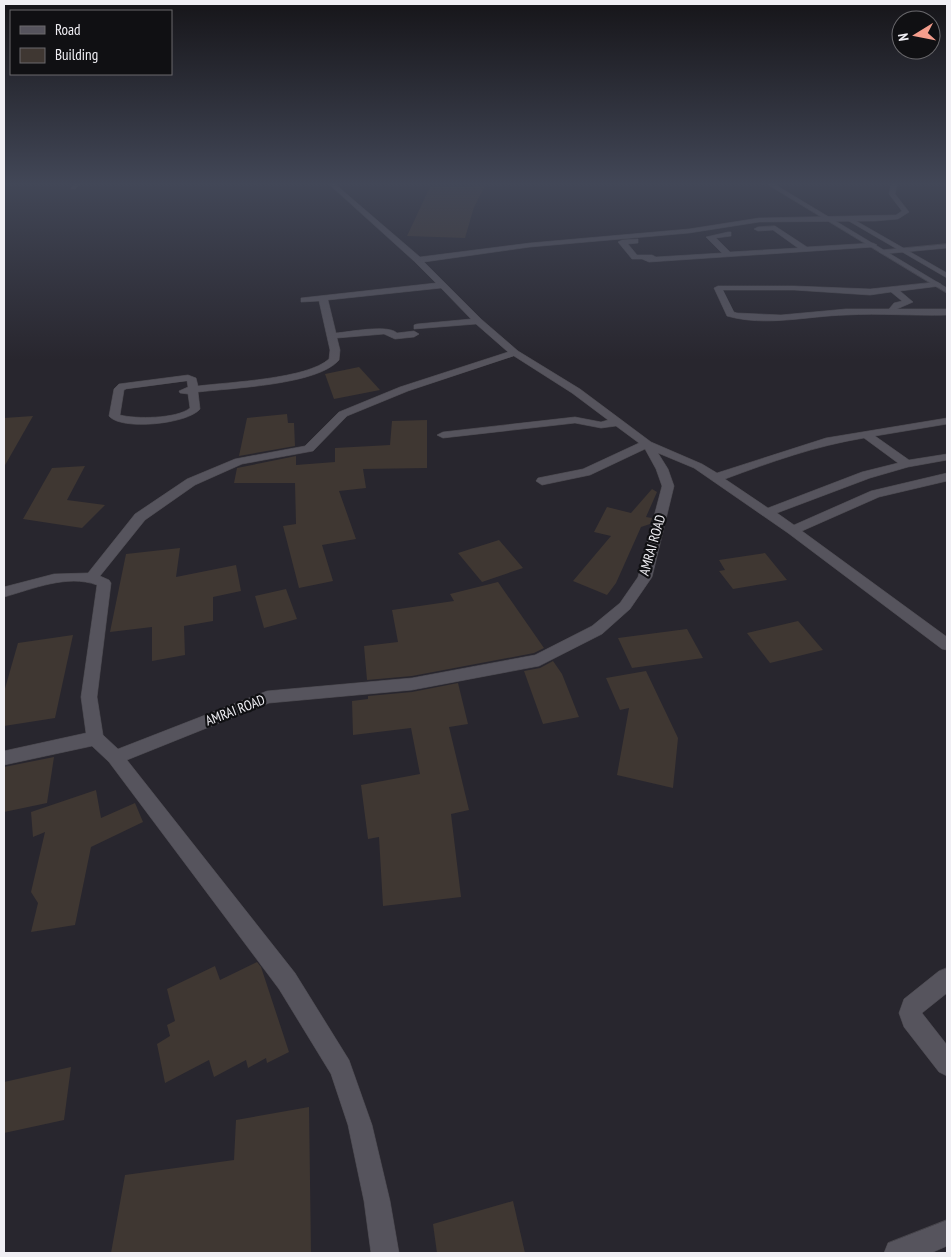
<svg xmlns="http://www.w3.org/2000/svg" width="951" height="1257" viewBox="0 0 951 1257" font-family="'PT Sans Narrow',sans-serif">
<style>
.building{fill:#3f3732}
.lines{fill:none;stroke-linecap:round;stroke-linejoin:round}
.street-casing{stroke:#47454b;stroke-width:1}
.secondary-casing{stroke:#47454b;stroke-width:1}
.street{fill:#56545d;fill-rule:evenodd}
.secondary{fill:#56545d;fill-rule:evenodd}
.labels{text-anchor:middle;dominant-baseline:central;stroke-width:4.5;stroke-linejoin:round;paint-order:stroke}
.street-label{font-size:14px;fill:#f0eff4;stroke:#101013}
</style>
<rect width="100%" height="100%" fill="#28262e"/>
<g class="building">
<path d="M485 186 474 207 465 238 407 236 430 187Z"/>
<path d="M359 367 380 390 334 399 325 374Z"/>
<path d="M287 414 288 423H294L295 446 239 456 247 418Z"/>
<path d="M33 416 4 467V418Z"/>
<path d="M427 420V468L363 469 366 488 339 491 356 539 322 545 333 581 299 588 283 526 296 524 295 483H234L237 468 296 456V465L335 462V448L390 445 392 421Z"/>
<path d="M85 466 67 500 105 505 82 528 23 519 52 468Z"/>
<path d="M652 489 657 492 646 517 652 518 650 524 641 527 616 583 607 595 573 581 611 536 594 532 607 507 631 513Z"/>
<path d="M499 540 523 568 482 582 458 553Z"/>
<path d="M180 548 176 577 236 565 241 591 213 597V621L184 626 185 655 152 661V627L110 632 126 554Z"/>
<path d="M765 553 787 580 733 589 719 571 725 570 719 560Z"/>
<path d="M498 582 544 648 534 653 412 676 367 680 364 646 398 642 392 610 454 601 450 594Z"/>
<path d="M286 589 297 619 264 628 255 596Z"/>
<path d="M798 621 823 650 770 663 747 633Z"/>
<path d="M687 629 703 658 632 668 618 638Z"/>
<path d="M73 635 55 718 4 726V692L18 643Z"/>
<path d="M553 661 562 674 579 717 543 724 524 671 540 668Z"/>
<path d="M646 671 678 738 673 788 617 775 629 708 620 710 606 678Z"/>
<path d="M458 683 468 724 449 727 469 810 451 814 461 897 383 906 379 837 368 839 361 785 420 774 411 728 353 735 352 701 368 699V696L412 692Z"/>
<path d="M54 757 47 803 4 812V767Z"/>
<path d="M96 790 101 818 135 803 143 822 91 847 75 925 31 932 38 903 31 892 45 832 33 837 31 812Z"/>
<path d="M257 962 261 967 289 1052 267 1063 266 1058 248 1068 246 1060 214 1077 209 1060 165 1083 157 1044 170 1036 167 1025 175 1021 167 989 215 966 220 980Z"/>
<path d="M71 1067 64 1120 4 1133V1082Z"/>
<path d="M309 1107 311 1253H111L125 1175 234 1160 236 1120Z"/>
<path d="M513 1201 525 1253H437L433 1224Z"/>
</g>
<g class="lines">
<g class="street-casing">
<g id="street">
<path d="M74 184H80L75 189H71Z"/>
<path d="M329 184H335L420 257 530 243 689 229 759 218 896 215 902 211 889 194 891 184H897L895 194 909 212 898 219 875 221 759 222 689 233 530 247 424 262 481 319 518 351 580 389 651 442 702 464 717 473 826 438 947 418V424L875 436 909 460 947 454V460L908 467 870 478 777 513 794 525 871 491 947 473V481L879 497 802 531 947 637V650L942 649 788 533 694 468 658 453 668 469 674 486 652 577 630 609 602 634 539 666 412 690 269 703 127 760 295 973 349 1060 372 1125 390 1201 399 1253H371L364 1201 348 1125 331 1074 279 989 109 762 92 746 4 765V751L86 733 81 697 97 585C67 574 33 589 4 597V587L54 574 88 573 135 514 187 479 235 459 305 446 339 412 400 387 508 352 476 324 414 329V325L417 324 471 319 441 288 328 300 336 333C349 332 388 324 397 333L414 331 419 334 414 337 395 339 384 334 337 338 340 350 339 360C318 385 231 388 198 392L200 409C188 424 121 431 109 416L114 389 119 384 188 375 196 378 198 386C230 382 307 379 329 359L330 350 319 301 301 302V298L436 283 415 262ZM514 356 572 393 608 420 601 422 575 417 443 432 437 435 443 438 575 423 601 428 616 426 639 443 583 469 538 478 536 481 542 485 590 475 645 449 656 469 662 486 638 577 620 603 592 626 535 655 412 678 267 691 118 749 103 735 97 697 111 583 109 580 100 576 145 520 195 485 242 464 313 451 347 416 408 391ZM187 381 188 387 179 391 180 393 188 394 190 408C177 419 135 419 120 415L124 390 126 389ZM864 438 898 463 862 472 768 508 725 479C771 462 815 446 864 438Z"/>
<path d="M775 226 807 247 873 243 877 245 873 247 649 262 642 259H632L618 242 622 240 638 239V243L628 244 637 255H652L656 257 722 253 706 237 728 232H731V236L716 238 730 252 798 248 773 230 758 231 754 229 758 227Z"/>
<path d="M947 244V248L883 254 879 252 883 250Z"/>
<path d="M937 282 941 284 940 286 900 291 913 302 897 309H947V315C914 316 880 313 846 315 807 316 766 327 727 316L714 288 718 286H794L870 289ZM723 290H794L870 295 891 292 902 301 894 303 889 309H846L781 315 737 313 734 312Z"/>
<path d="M947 968V993L922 1013 947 1045V1076L939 1072 904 1027 899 1013 904 999 939 971Z"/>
<path d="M947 1220V1246L931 1253H884L888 1243Z"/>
</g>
</g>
<g class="secondary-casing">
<g id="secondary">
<path d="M767 184H774L947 288V293Z"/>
<path d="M847 218H851L947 273V278L847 220Z"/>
</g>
</g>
<use href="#street" class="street"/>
<use href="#secondary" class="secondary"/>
</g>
<linearGradient id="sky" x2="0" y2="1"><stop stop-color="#161519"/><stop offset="0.51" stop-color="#424757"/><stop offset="1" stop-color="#424757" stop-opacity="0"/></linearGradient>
<rect width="951" height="360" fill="url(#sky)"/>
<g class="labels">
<g class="street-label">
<text transform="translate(652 545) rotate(-74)">AMRAI ROAD</text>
<text transform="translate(235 710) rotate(-21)">AMRAI ROAD</text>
</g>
</g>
<rect width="951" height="1257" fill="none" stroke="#f0eff4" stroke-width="10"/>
<rect x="10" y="10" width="162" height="65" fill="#101013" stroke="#6a696d"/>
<rect x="20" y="26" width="25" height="8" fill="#56545d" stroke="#6a696d"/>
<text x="55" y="35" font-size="15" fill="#f0eff4">Road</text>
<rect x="20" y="48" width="25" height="15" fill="#3f3732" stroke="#6a696d"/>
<text x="55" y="60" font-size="15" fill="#f0eff4">Building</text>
<g transform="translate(916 35) rotate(260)"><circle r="24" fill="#101013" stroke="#6a696d"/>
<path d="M0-4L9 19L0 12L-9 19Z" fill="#f49d8c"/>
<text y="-8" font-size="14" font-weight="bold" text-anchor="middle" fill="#f0eff4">N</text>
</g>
</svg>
